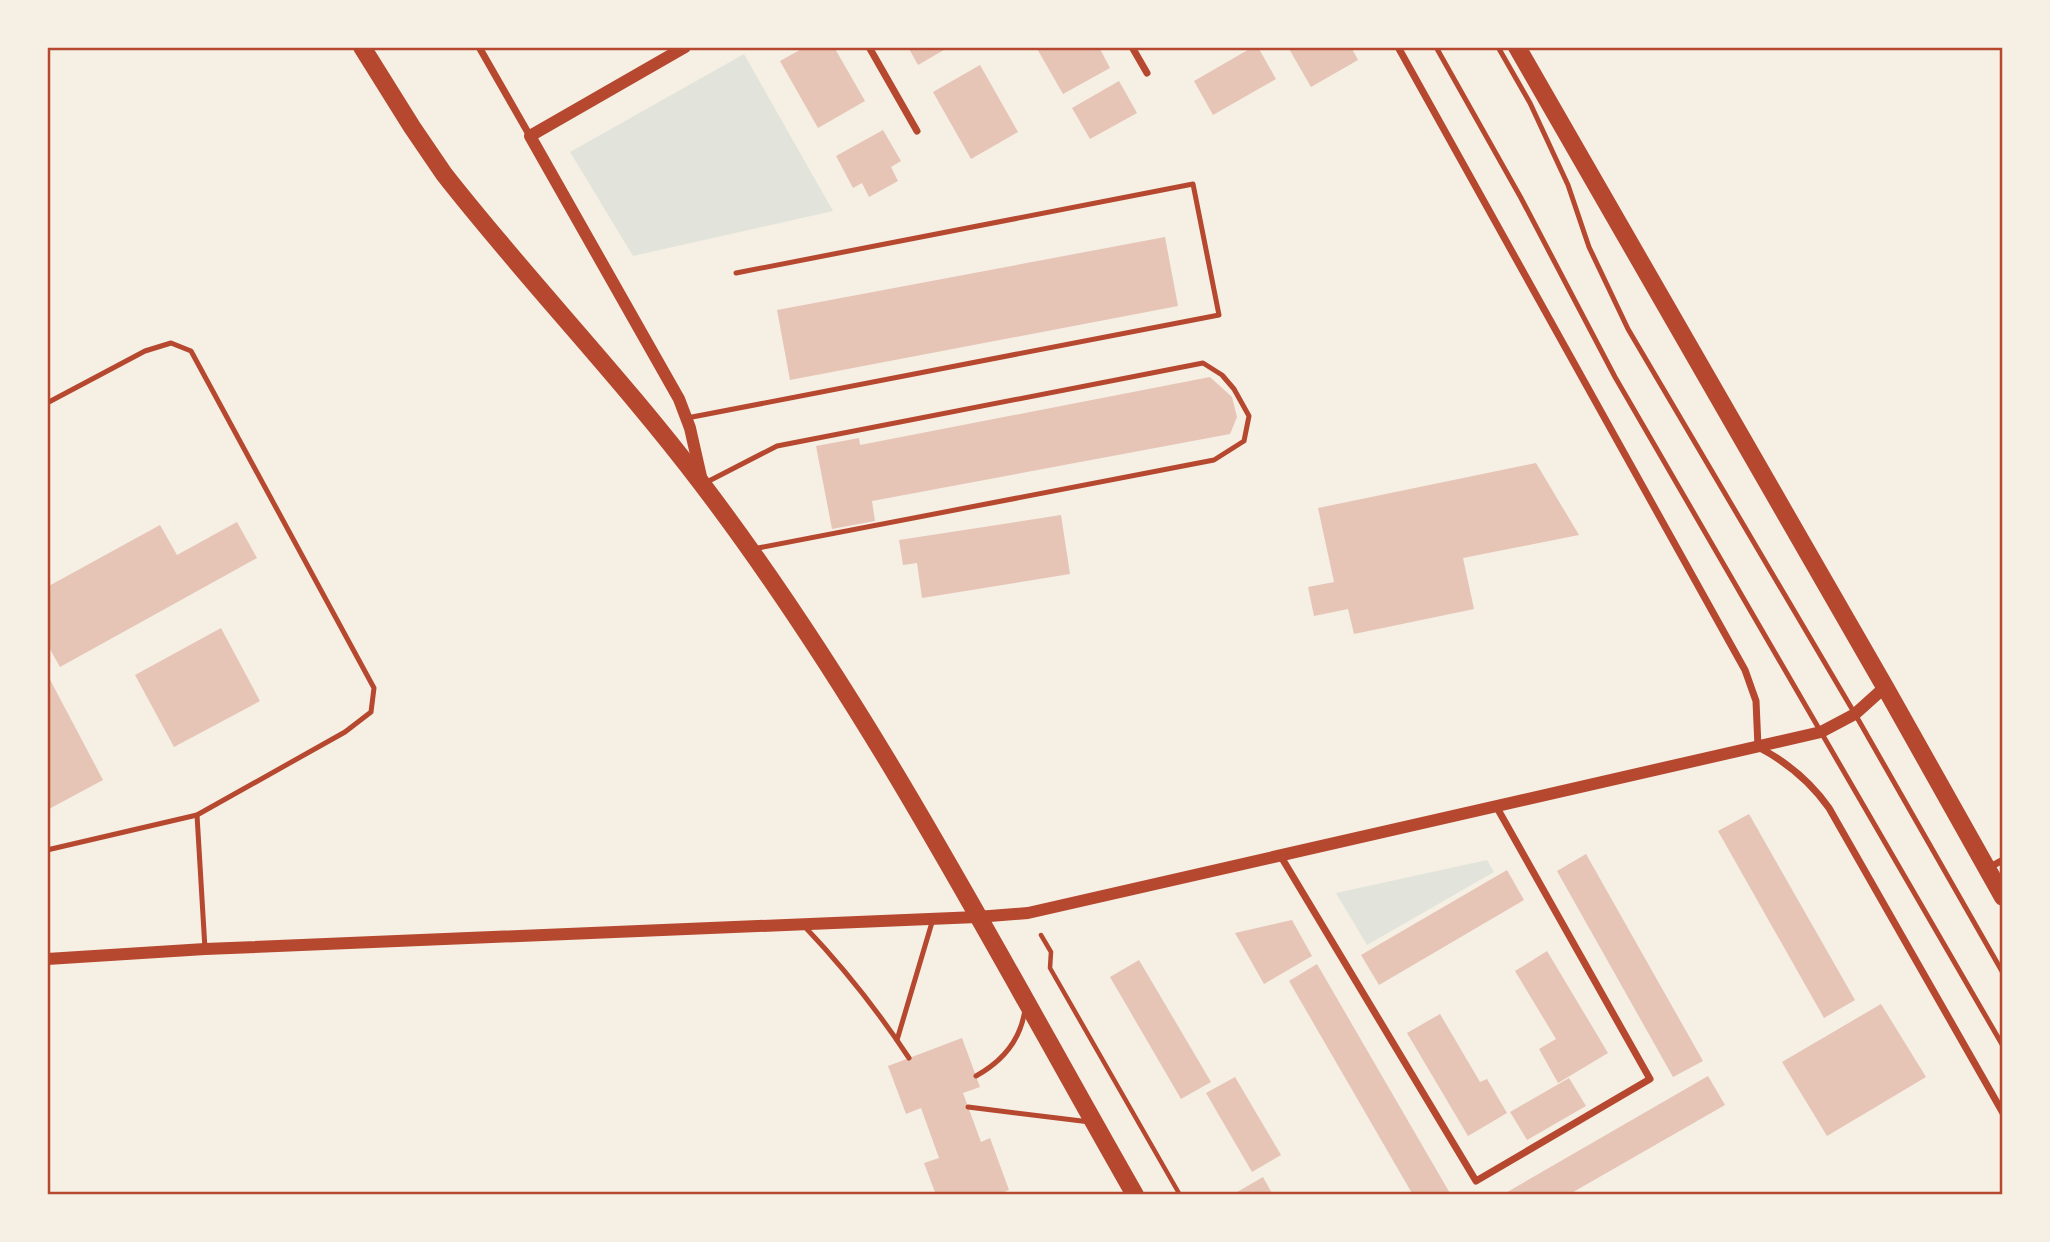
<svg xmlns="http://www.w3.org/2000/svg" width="2050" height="1242" viewBox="0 0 2050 1242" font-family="Arial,sans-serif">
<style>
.green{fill:#e2e4dc}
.building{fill:#e6c5b7}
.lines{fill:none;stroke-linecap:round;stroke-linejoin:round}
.path{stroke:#b5482f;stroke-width:4.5}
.service{stroke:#b5482f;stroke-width:5}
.minor{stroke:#b5482f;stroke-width:7}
.tertiary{stroke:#b5482f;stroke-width:12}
.primary{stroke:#b5482f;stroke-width:18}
.neatline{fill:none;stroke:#b5482f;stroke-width:2.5}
</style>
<rect width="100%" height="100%" fill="#f6efe4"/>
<g class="green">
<path d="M744 54 833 211 633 256 570 152Z"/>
<path d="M1487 860 1494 872 1367 945 1336 893Z"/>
</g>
<g class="building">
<path d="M805 47H834L865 101 818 128 780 61Z"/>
<path d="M908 47H949L918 65Z"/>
<path d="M1036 47H1099L1110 68 1063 94Z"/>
<path d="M1253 47H1258L1276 79 1213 115 1194 81Z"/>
<path d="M1288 47H1351L1358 60 1311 87Z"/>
<path d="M980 65 1018 132 971 159 933 92Z"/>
<path d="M1119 81 1137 113 1090 139 1072 108Z"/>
<path d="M883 130 901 161 891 167 898 181 869 197 862 183 853 188 836 156Z"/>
<path d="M1165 237 1178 306 790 380 777 310Z"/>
<path d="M1210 377 1232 397 1237 417 1230 434 872 501 875 521 832 529 816 446 859 438 860 445Z"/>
<path d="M1536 463 1579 535 1463 558 1474 609 1354 634 1348 609 1314 616 1308 587 1334 582 1318 508Z"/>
<path d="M1061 515 1070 574 922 598 917 563 903 565 899 540Z"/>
<path d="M237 522 257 558 60 667 47 644V587L160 525 177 555Z"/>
<path d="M221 628 260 701 174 747 135 675Z"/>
<path d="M47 674 103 780 47 810Z"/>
<path d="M1749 814 1855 1000 1824 1018 1718 831Z"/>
<path d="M1586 854 1703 1061 1673 1077 1557 871Z"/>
<path d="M1507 870 1524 900 1379 985 1361 955Z"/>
<path d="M1292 920 1312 956 1264 984 1235 933Z"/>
<path d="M1547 951 1608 1053 1558 1083 1539 1049 1556 1039 1515 971Z"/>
<path d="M1139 960 1211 1082 1181 1099 1110 977Z"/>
<path d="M1317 964 1451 1195H1413L1289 981Z"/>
<path d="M1881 1004 1926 1077 1827 1136 1782 1062Z"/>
<path d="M1440 1014 1480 1082 1487 1079 1507 1113 1468 1136 1407 1033Z"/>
<path d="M962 1038 980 1087 963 1093 981 1142 990 1138 1009 1190 997 1195H936L924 1163 939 1158 921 1108 906 1114 888 1066Z"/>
<path d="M1708 1076 1725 1105 1568 1195H1502Z"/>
<path d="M1235 1077 1281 1155 1252 1172 1206 1093Z"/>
<path d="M1569 1078 1586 1106 1527 1140 1510 1112Z"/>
<path d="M1263 1177 1273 1195H1232Z"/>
</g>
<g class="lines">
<path class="path" d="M1041 935 1051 952 1050 968 1180 1195"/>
<g class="service">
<path d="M1436 47 1521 198 1615 377 2003 1046"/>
<path d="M1498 47 1530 103 1568 185 1589 247 1628 329 1855 714 2003 973"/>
<path d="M47 403 145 351 171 343 191 351 374 688 371 712 345 732 197 815 47 850"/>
<path d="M687 418 1219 315 1193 184 736 273"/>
<path d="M705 483 777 446 1203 363 1222 375 1234 389 1249 416 1244 441 1214 460 753 549"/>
<path d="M197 815 205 949"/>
<path d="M805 927C844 968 878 1011 909 1058"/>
<path d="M897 1040 933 919"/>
<path d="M976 1076C1003 1061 1021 1040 1025 1009"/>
<path d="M968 1107 1090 1122"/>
</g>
<g class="minor">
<path d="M479 47 530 136"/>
<path d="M869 47 917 131"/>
<path d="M1132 47 1147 73"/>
<path d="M1398 47 1745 670 1756 701 1758 747C1787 762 1810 781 1829 808L2003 1113"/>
<path d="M1280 855 1476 1181 1650 1079 1496 806"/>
<path d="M1988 868 2003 860"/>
</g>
<g class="tertiary">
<path d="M685 47 530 136 679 399 690 428 702 481"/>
<path d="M47 959 205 949 977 917 1028 913 1821 732 1855 714 1885 687"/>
</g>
<g class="primary">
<path d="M362 47 412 127 444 174C527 280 621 377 702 484 870 705 998 955 1135 1195"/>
<path d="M1517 47 1885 687 2003 897"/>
</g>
</g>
<rect width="2050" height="1242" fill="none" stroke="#f6efe4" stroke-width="98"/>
<rect x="49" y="49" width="1952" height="1144" class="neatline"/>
</svg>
